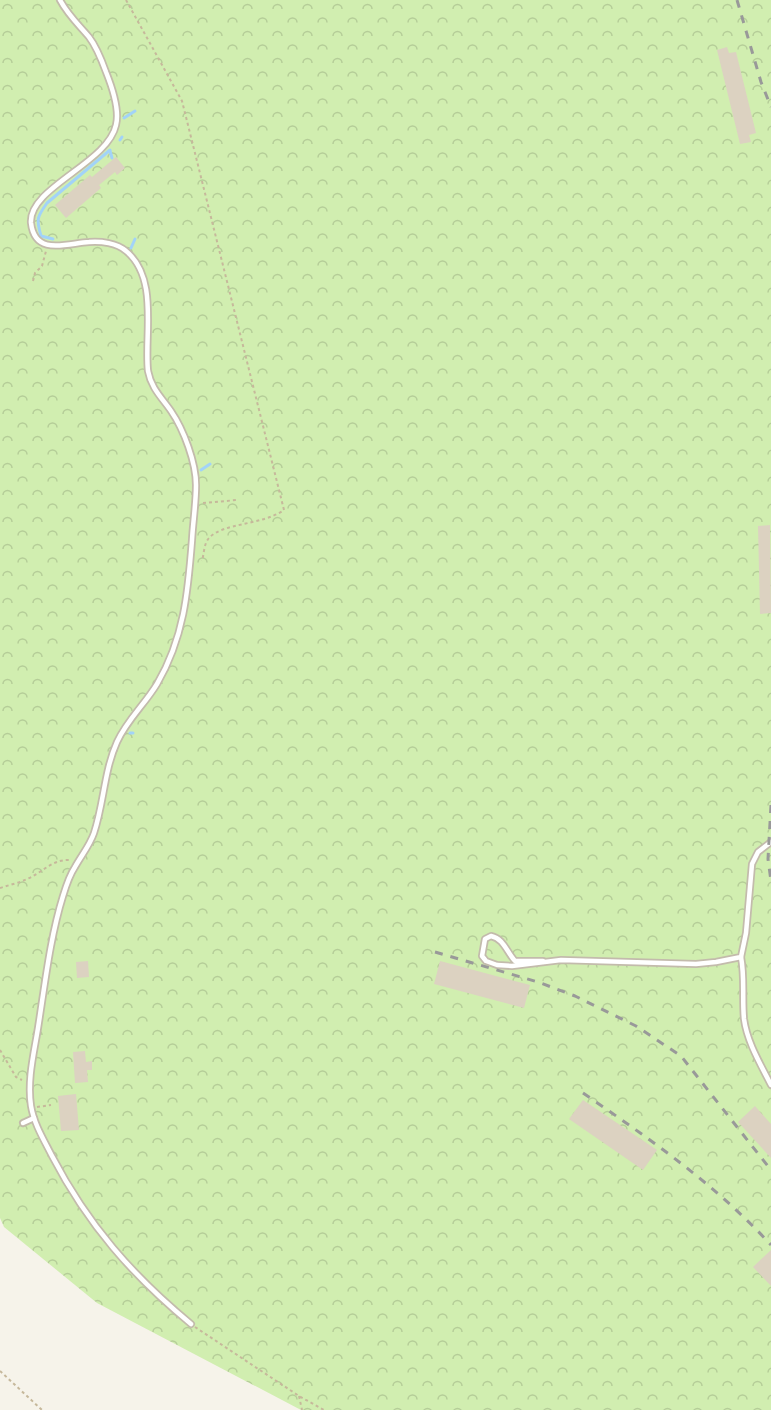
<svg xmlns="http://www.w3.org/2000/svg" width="771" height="1410" viewBox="0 0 771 1410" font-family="'Sofia Sans Condensed',sans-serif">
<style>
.forest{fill:url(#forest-crowns)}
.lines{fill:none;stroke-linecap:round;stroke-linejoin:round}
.stream{stroke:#a2d3f8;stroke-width:3}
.building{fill:#dcd2c1}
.service-casing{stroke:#c3bbac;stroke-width:8}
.path{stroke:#c6b89b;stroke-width:2;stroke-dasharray:3 3;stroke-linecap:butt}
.service{stroke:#fff;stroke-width:4.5}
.rail{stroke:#999;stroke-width:3;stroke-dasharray:8 8;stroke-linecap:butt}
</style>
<defs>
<pattern id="forest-crowns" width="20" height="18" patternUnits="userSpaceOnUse" patternTransform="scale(1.5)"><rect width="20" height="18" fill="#d1eeb0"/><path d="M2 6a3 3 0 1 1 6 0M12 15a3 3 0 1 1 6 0" fill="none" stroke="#b5cd98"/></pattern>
</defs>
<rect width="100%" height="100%" fill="#f6f3ea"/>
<path class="forest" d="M0 0H771V1410H301L97 1303 4 1227 0 1218Z"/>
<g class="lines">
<g class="stream">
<path d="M124 118 135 111"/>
<path d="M120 140 122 137"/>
<path d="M110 151 112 158"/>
<path d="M53 239 41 236C36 219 37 217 47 203L110 150"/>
<path d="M131 248 135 239"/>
<path d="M201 470 210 464"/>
<path d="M130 733H133"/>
</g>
</g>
<g class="building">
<path d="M727 47 729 53 736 52 756 133 749 135 751 142 740 144 717 50Z"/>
<path d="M116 157 125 168 117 175 115 172 99 185 101 188 66 218 55 205 90 175 92 177Z"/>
<path d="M770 525 771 613 760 614 758 526Z"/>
<path d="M88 961 89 977 77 978 76 962Z"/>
<path d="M440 961 530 985 524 1008 434 984Z"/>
<path d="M85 1051 86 1062 92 1061V1070H87L88 1082 75 1083 73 1052Z"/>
<path d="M76 1094 79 1130 61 1131 58 1096Z"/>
<path d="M583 1100 657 1150 643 1170 569 1119Z"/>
<path d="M755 1106 771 1124V1158L738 1122Z"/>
<path d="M771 1250V1286L753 1267Z"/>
</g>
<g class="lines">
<g class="service-casing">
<g id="service">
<path d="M60 0C68 15 78 24 89 37 96 46 102 61 106 72 112 87 120 109 116 125 108 163 28 188 31 223 35 257 68 243 89 242 101 241 117 243 126 251 159 278 144 335 148 371 151 388 162 398 171 411 184 430 196 463 196 485 196 503 193 522 192 540 188 592 184 638 157 684 145 704 127 720 117 742 104 771 104 803 94 833 90 845 81 856 75 867 69 876 66 886 63 896 50 938 45 984 38 1028 34 1053 27 1080 31 1106 34 1124 44 1140 52 1156 88 1225 132 1275 191 1324"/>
<path d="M741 957C745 978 742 998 744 1019 747 1042 761 1065 771 1085"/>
<path d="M543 961H515C506 951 504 939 491 936L485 939 482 956 486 961 497 965 512 966 561 960 696 964 716 962 741 957 746 933 752 864 758 852 771 842"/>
<path d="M23 1123 34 1118"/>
</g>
</g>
<g class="path">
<path d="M126 0 182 101 284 510C263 525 222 523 209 538 204 543 204 554 202 561"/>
<path d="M33 281 35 273 42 266 46 251"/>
<path d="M203 503 237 500"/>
<path d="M0 888C9 885 19 883 27 879 42 873 52 859 70 860"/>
<path d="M0 1050 16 1077 22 1080"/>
<path d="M37 1107 51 1105"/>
<path d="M195 1327 299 1396 324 1410"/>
<path d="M0 1371 42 1410"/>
<path d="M299 1396 302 1410"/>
</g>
<use href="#service" class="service"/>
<g class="rail">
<path d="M737 0 761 82 771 107"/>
<path d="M771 805 768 859 771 881"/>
<path d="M435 952 538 982 575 996 636 1026 681 1056 771 1170"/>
<path d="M583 1093C651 1140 715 1184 771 1245"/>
</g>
</g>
</svg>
